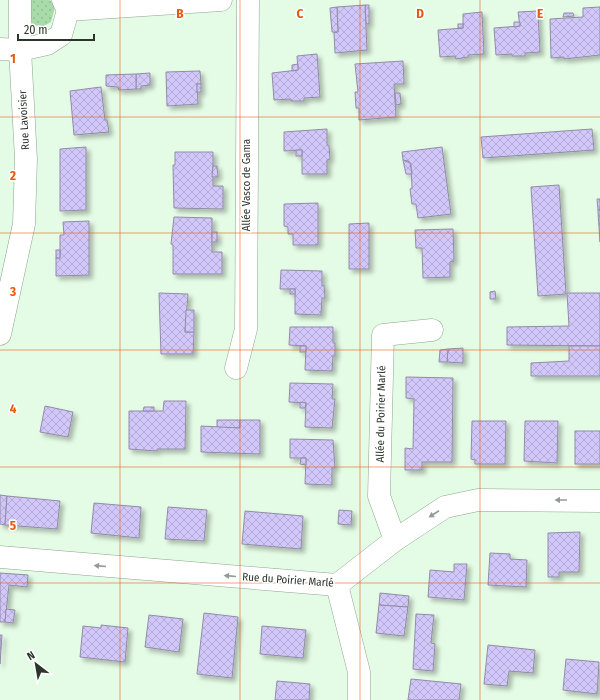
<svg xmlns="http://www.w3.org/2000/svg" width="600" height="700" viewBox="0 0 600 700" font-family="'Fira Sans Condensed',sans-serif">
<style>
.grass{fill:url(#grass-dots)}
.building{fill:url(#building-cross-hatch);stroke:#918ca6;filter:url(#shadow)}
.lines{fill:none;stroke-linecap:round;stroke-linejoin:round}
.street-casing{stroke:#8fa48f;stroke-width:23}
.street{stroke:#fff;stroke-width:22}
.oneway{fill:#969a96}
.grid{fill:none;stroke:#e8590c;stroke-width:1;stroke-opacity:0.55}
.labels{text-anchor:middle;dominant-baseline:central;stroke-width:3;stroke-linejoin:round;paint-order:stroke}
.street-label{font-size:11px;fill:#2c352c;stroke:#fff}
.grid-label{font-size:13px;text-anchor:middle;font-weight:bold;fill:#e8590c;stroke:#fff;stroke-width:3;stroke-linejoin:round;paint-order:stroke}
</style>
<defs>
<pattern id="grass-dots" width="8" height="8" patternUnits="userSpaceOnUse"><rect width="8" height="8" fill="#a8dba9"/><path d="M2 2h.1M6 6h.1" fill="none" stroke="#91bd92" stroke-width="1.8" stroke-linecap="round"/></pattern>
<pattern id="building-cross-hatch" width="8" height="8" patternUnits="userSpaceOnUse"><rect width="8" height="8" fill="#d1c8f9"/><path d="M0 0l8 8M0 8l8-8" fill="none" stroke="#b4acd6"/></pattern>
<filter id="shadow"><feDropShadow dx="3.5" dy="3.5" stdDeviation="2" flood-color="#0004"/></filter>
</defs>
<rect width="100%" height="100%" fill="#e4fbe5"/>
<path class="grass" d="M28 0H50L55 7 51 22 42 27 32 24Z"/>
<g class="building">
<path d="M365 5H369V24H366Z"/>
<path d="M365 5 367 50 335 53 334 32H338L337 7Z"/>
<path d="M337 7 338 32H332L330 8Z"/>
<path d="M600 7V55L564 59V57L551 58 550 19 583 17V8Z"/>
<path d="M538 11 540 52 525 53V56H512V54L496 55 494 28 520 26 518 12Z"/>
<path d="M482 12 484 54 468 55V57L456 59 455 56 440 57 438 30 463 28V14Z"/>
<path d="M564 13H573L574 16 563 17Z"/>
<path d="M514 22H520V26L514 27Z"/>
<rect x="458" y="24" width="5" height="4"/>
<path d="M317 54 320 97 304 98V101H291L290 99 274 100 272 73 298 70 297 56Z"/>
<path d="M403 61 404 84H394L396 117 359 120V108H356L355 92H358L355 64Z"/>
<path d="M298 64V70L292 71V65Z"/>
<path d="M200 71 201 84H197L198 104 167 106 166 72Z"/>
<path d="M150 73V85L141 86V89H136V74Z"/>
<path d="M136 74V89L119 90 118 87 106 86V75Z"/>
<rect x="197" y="84" width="4" height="8"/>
<path d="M101 87 105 120H107L109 132 74 135 70 91Z"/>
<path d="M395 93H400L401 104 396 105Z"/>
<path d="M327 129V145L329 146 330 159 327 160V174H302V150L284 151V132Z"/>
<path d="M592 129 594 150 483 158 481 137Z"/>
<path d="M86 147V210L60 211V149Z"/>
<path d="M442 147 451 214 418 218 416 204H412L410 189 412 188 411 165 408 161 403 160 402 152Z"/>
<rect x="296" y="150" width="6" height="6"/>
<path d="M175 152H213V186H223V209L174 208 173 165H175Z"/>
<path d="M403 160 410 163 412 174H406Z"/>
<path d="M213 166H217L218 177H212Z"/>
<path d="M559 185 566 294 538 296 531 187Z"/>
<path d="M597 199H600V210H598Z"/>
<path d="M318 203V245H293V234H288V227L284 226V204Z"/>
<path d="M598 210H600V242L598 212Z"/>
<path d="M174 217 212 218V252H222V274H173V245L171 244Z"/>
<path d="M89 221V275L56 276V258H60V235H64L63 222Z"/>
<path d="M369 223V269H349V224Z"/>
<path d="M453 229 454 261 450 262V277L423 278 422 248H416L415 230Z"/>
<rect x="212" y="232" width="5" height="10"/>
<rect x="56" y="250" width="4" height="8"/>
<path d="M281 270 322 271V286L324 285 325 298H322L321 315 295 314V289H280Z"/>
<rect x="290" y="289" width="5" height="5"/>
<path d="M495 291 496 299H490V292Z"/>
<path d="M159 293 188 294 185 332H194L193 354H161Z"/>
<path d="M567 293H600V346L507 345V327L569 326Z"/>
<path d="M186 310H194V332H185Z"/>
<path d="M290 327H333V343H335V356H333L332 371 305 370 306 346 289 345Z"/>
<rect x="300" y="346" width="6" height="6"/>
<path d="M569 346H600V376H531V363L569 361Z"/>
<path d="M463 348V363L447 362 448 349Z"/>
<path d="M448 349 447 362H439L440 350Z"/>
<path d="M406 377 453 378 452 462H422V470H405V448L413 449 414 399 406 398Z"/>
<path d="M290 383 333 384 332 399H335L332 428 305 427 306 403 289 402Z"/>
<path d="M164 401H186L185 449H157V451L129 449V411H163Z"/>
<path d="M300 402 306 403 305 408H300Z"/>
<path d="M45 406 73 412 68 437 40 432Z"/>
<path d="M144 407H154V411H143Z"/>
<rect x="217" y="420" width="23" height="8"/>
<path d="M240 420H260V454L201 452V426L240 428Z"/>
<path d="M472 421H506L505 464H475V460L471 459Z"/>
<path d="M525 421H558L557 463 524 461Z"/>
<rect x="575" y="431" width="25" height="33"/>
<path d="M290 439 333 440 335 468H332V485L305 484 306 458H290Z"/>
<path d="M301 458H306V465L300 464Z"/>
<path d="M0 495 7 496 5 525 0 524Z"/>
<path d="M7 496 60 501 57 529 5 525Z"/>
<path d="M94 503 141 507 139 538 91 533Z"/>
<path d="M168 507 207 510 204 541 165 539Z"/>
<path d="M339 510 352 511 351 525 338 524Z"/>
<path d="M245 511 303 516 301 549 242 544Z"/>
<path d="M580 532 579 572H559V577H548V533Z"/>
<path d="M490 553 510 554V559L527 560 526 587 488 585Z"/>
<path d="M454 564H467L464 600 428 597 430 570 454 572Z"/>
<path d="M0 573 28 575 27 587 9 585 5 622H0Z"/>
<path d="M380 593 409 596 408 607 379 605Z"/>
<path d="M379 605 408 607 404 636 376 633Z"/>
<path d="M6 609 15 610 13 623 5 622Z"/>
<path d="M204 613 238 617 232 678 197 674Z"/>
<path d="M416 614 434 615 431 643 435 644 433 671 413 669Z"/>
<path d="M149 615 183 619 179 652 145 647Z"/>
<path d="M101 625 128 628 125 662 80 657 83 626 101 628Z"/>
<path d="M262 626 306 630 303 658 260 654Z"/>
<path d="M0 635H2L0 664Z"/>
<path d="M488 645 535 650 533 673 509 671 507 686 484 684Z"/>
<path d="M566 659 599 662 597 694 563 690Z"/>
<path d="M411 679 461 684 459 700H408Z"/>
<path d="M277 681 310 684 309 700H275Z"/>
</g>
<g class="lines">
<g class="street-casing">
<g id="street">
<path d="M68 10 221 0"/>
<path d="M0 49 20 50 47 44 61 35 68 10 63 0"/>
<path d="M0 334 24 224 26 159 20 50V0"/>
<path d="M236 368 246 329 248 0"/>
<path d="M395 540 379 496 383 335 432 330"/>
<path d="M0 557 337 585 395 540 445 507 478 500 600 501"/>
<path d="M337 585 359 672V700"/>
</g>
</g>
<use href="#street" class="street"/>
</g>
<defs><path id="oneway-solid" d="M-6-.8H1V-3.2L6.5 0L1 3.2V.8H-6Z"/></defs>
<g class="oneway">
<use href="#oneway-solid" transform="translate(561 500) rotate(-180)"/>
<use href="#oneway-solid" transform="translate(434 514) rotate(147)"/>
<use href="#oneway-solid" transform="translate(100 566) rotate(-175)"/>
<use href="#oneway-solid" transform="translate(230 576) rotate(-175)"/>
</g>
<path class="grid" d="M120 0V700M240 0V700M360 0V700M480 0V700M0 117H600M0 233H600M0 350H600M0 467H600M0 583H600"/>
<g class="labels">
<g class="street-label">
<text transform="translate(24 120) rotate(-93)">Rue Lavoisier</text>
<text transform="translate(246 185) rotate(-90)">Allée Vasco de Gama</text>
<text transform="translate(381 414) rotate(-89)">Allée du Poirier Marlé</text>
<text transform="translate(288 580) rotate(4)">Rue du Poirier Marlé</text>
</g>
</g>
<g class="grid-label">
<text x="180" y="18">B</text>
<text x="300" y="18">C</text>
<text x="420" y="18">D</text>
<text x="540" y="18">E</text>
<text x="13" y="63">1</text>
<text x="13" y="180">2</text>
<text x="13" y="296">3</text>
<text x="13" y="413">4</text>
<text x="13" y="530">5</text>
</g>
<g transform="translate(36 664) rotate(329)" stroke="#ffffff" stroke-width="3" paint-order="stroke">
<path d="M0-3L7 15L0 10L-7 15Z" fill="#2c352c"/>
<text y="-6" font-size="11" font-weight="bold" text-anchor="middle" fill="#2c352c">N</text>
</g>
<path d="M18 34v6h76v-6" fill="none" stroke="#2c352c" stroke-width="2"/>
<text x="24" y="34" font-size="12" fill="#2c352c" stroke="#ffffff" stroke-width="3" paint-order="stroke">20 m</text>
</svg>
